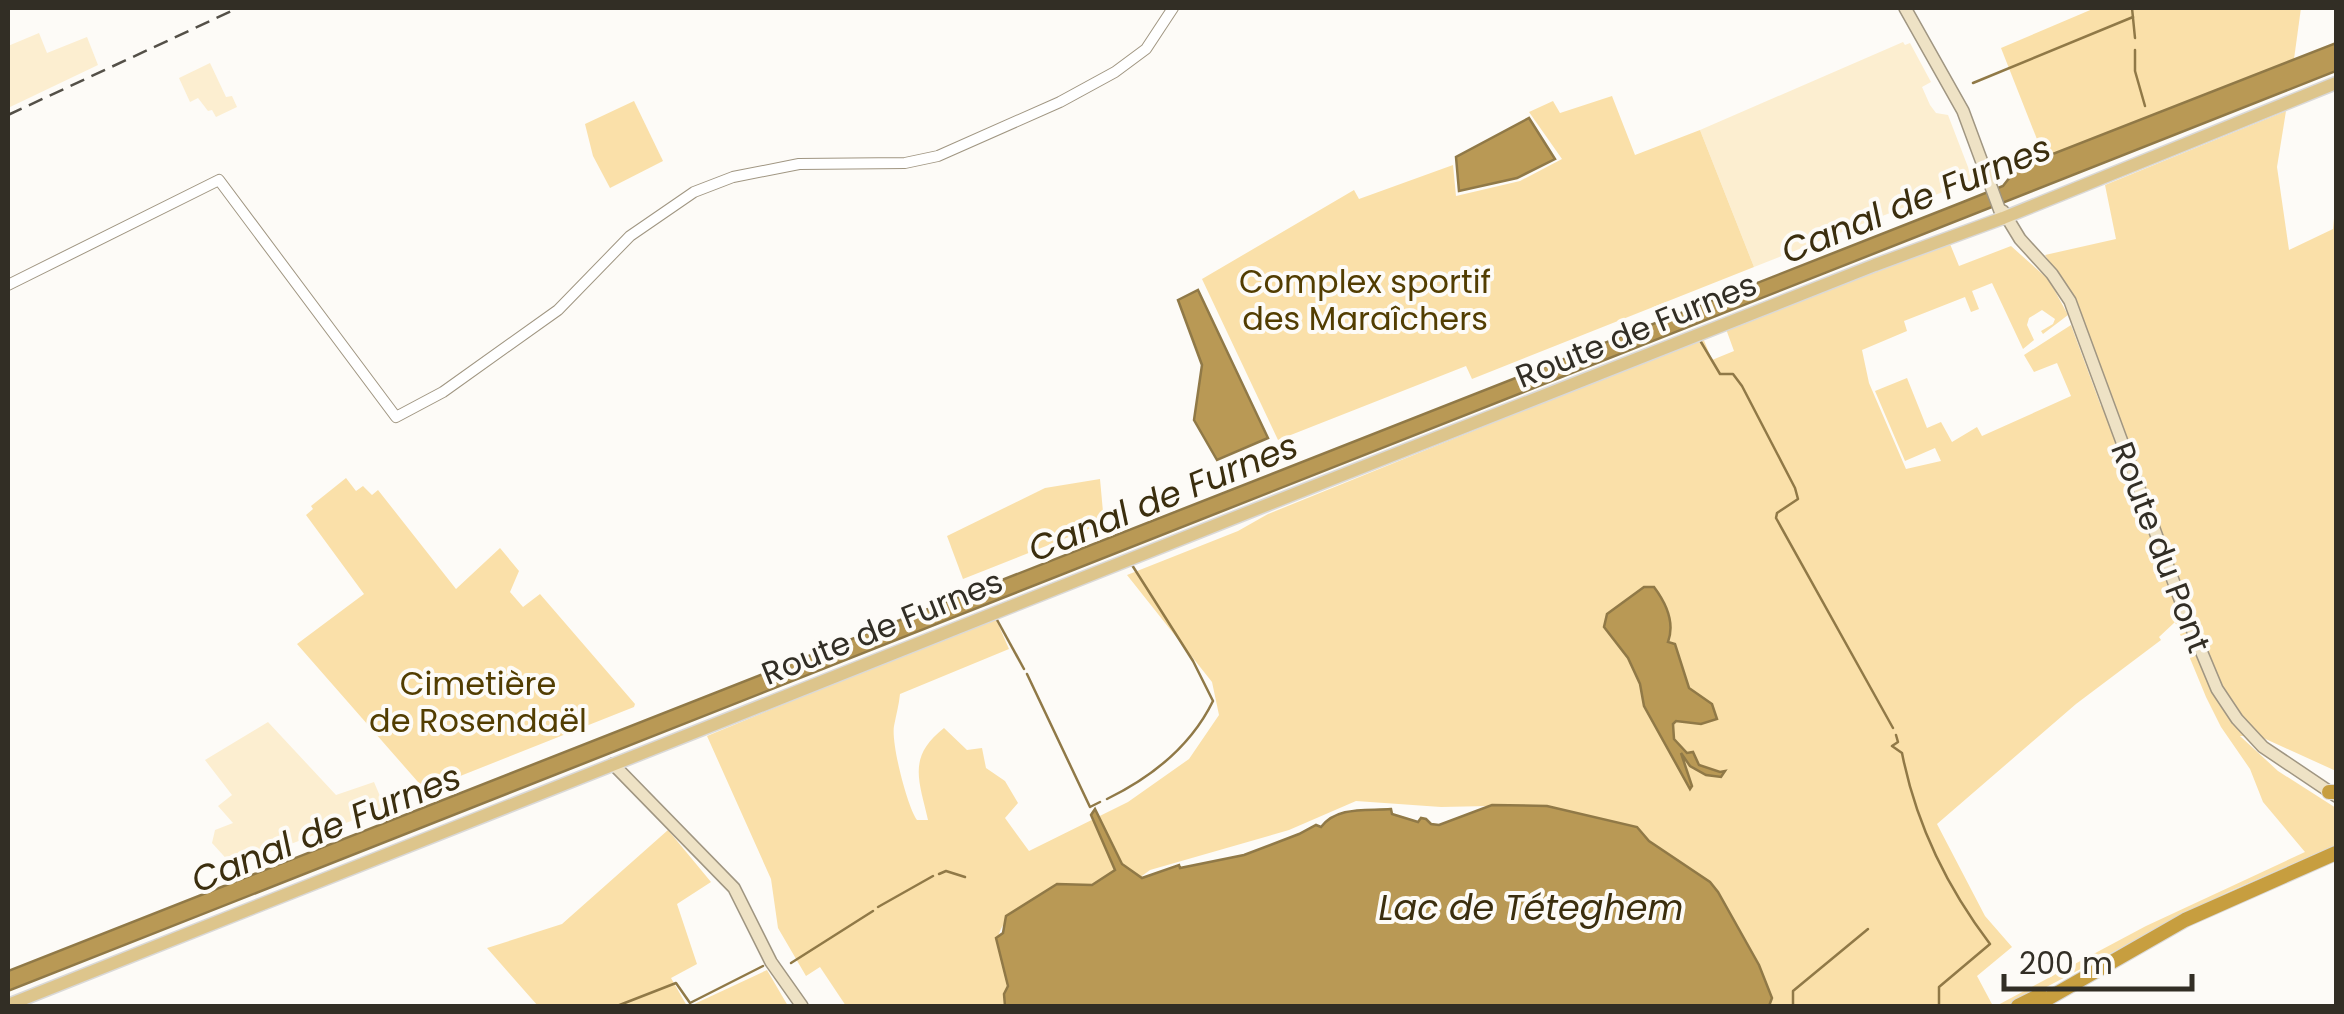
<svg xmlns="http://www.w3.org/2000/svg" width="2344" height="1014" viewBox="0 0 2344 1014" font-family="Poppins,sans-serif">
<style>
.built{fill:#fceed0}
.green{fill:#fae0a9}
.water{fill:#b99955;stroke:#907947;stroke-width:2.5}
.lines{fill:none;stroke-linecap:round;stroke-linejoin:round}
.stream{stroke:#907947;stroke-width:2.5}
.tertiary-casing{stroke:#a09682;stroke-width:12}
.secondary-casing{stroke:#a09682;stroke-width:14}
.primary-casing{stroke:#dad9d8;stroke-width:15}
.motorway-casing{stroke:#dad9d8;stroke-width:16}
.tertiary{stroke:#fff;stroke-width:10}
.secondary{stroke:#eee2c5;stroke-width:11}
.primary{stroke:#ddc58c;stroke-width:12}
.motorway{stroke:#c79e3f;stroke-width:14}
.rail{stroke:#545048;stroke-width:2.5;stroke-dasharray:15 8;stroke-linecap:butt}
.labels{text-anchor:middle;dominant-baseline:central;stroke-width:8;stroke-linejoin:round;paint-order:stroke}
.park-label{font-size:32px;fill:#523d01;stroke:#fdfbf7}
.street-label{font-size:32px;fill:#322e25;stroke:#fdfbf7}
.water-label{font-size:35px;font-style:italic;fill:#3b2e0e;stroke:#fdfbf7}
</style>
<rect width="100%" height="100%" fill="#fdfbf7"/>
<g class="built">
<path d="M39 33 47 53 87 37 98 65 8 108V46Z"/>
<path d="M1903 42 1905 45 1910 43 1931 82 1922 87 1930 105 1936 113 1948 115 1973 180 1754 267 1700 130Z"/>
<path d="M210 63 226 97 232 96 237 107 216 117 212 110 208 111 198 98 190 102 179 78Z"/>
<path d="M268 722 336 795 374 782 385 808 233 866 212 843 215 830 233 823 218 806 232 795 205 760Z"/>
</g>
<g class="green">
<path d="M2095 8H2301L2294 59 2044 157 2001 48Z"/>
<path d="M1612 96 1635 155 1700 130 1754 267 1472 379 1466 366 1278 440 1202 279 1354 190 1359 199 1453 165 1456 196 1520 181 1562 159 1529 112 1553 101 1560 113Z"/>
<path d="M634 101 663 161 610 188 593 156 585 124Z"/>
<path d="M2286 111 2277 167 2289 250 2333 229 2336 197V771L2259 736H2240L2278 771 2336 808V845L2228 892 2010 1006H1996L2146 926 2305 852 2263 802 2250 769 2221 727 2206 697 2175 622 2159 637 2161 640 2076 704 1937 824 1985 916 2012 947 1977 976 1993 1006H1770L1760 979 1568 811 1532 805 1441 807 1356 801 1289 830 1150 870 1135 881 1012 915C997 930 996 937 1001 958L1042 972 1012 1006H846L820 967 806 976 778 928 771 879 707 736 995 617 1009 649 900 694C899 705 896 715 894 726 891 743 907 806 917 820H928C919 780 907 757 944 728L967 750 982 748 986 768 1005 781 1018 803 1005 818 1029 851 1128 802 1189 759 1219 715 1212 682 1127 575 1238 531 1268 514 1703 338 1712 360 1734 351 1726 329 1950 244 1959 266 2011 246 2049 280 2068 315 2043 334 2041 331 2053 324 2055 319 2042 310 2029 318 2027 325 2034 340 2023 349 1992 283 1972 291 1979 309 1971 312 1965 297 1904 321 1907 331 1862 350 1869 383 1906 469 1941 461 1935 448 1905 461 1875 391 1907 378 1927 428 1941 422 1952 442 1977 427 1982 436 2071 396 2057 363 2034 372 2024 355 2071 325 2101 406 2110 402 2068 291 2045 255 2116 239 2105 185Z"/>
<path d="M346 478 356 491 363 486 372 495 378 490 456 589 500 548 519 571 510 592 523 607 540 594 635 704 634 707 425 790 297 644 364 594 306 515 313 509 311 506Z"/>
<path d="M1100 479 1104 523 963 579 947 536 1045 488Z"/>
<path d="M668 830 711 882 677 904 697 964 671 978 687 1006H538L487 948 562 924Z"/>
<path d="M767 970 788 1006H690Z"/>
</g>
<g class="water">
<path d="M2336 43V71L8 991V971L1963 202 2003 186 2017 168Z"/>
<path d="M1529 118 1555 159 1517 178 1459 191 1456 157Z"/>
<path d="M1198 290 1268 438 1217 460 1194 420 1202 365 1178 300Z"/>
<path d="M1644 587H1654C1666 603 1675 623 1668 642L1675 644 1689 688 1712 704 1717 719 1701 724 1676 721 1673 724 1674 739 1687 753 1693 752 1699 765 1720 772 1725 771 1721 777 1706 775 1690 766 1681 753 1692 786 1690 789 1644 706 1640 684 1628 658 1604 627 1607 614Z"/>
<path d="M1492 805 1547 806 1637 827 1649 841 1710 882 1718 892 1759 965 1772 998 1769 1006H1005L1004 994 1008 986 996 938 1003 933 1006 916 1057 884 1092 885 1115 870 1091 815 1095 809 1122 864 1142 878 1179 865 1180 868 1244 855 1299 834 1316 825 1321 827C1337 806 1366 811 1391 809L1392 814 1418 822 1421 818 1426 819 1431 824 1439 825Z"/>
</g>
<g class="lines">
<g class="stream">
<path d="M2132 8 2135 38"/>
<path d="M2135 50V71L2145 106"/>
<path d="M1973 83 2133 17"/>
<path d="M1701 342 1720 374H1733L1742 386 1795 488 1798 499 1777 513 1776 518 1893 728"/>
<path d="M996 618 1024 669"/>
<path d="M1027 674 1090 807 1100 802"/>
<path d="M1896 735 1898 742 1892 746 1902 753C1916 824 1946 886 1990 944L1939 987V1006"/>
<path d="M1107 799C1150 778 1191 746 1213 701L1193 661 1132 565"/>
<path d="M939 874 946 871 965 877"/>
<path d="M878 907 933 876"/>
<path d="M791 963 873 911"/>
<path d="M617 1006 676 983 690 1003 763 966"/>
<path d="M1793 1006V991L1868 929"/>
</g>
<g class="tertiary-casing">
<path id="tertiary" d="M8 285 219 180 396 417 443 392 558 310 630 236 694 192 733 177 799 164 905 163 938 156 1060 102 1115 72 1146 49 1173 8"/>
</g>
<g class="secondary-casing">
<g id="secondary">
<path d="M1905 8 1963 111 2003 219"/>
<path d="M2003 211 2020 239 2052 274 2070 301 2184 610 2217 689 2237 719 2263 747 2336 796"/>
<path d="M613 764 734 888 771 962 802 1006"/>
</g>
</g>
<g class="primary-casing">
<path id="primary" d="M8 1005 1327 481 1875 265 2003 218 2336 83"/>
</g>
<g class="motorway-casing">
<g id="motorway">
<path d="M2329 792H2336"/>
<path d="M2018 1006 2040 995"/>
<path d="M2035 1006 2185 920 2336 853"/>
</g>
</g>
<use href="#tertiary" class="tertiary"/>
<use href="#secondary" class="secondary"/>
<use href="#primary" class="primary"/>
<use href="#motorway" class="motorway"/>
<path class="rail" d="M8 115 238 8"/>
</g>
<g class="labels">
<g class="park-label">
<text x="1365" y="281">Complex sportif<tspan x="1365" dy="37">des Maraîchers</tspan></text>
<text x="478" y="683">Cimetière<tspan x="478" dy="37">de Rosendaël</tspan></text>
</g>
<g class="street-label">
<text transform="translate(1636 330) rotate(-22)">Route de Furnes</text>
<text transform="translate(2161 547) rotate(69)">Route du Pont</text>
<text transform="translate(882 627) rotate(-22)">Route de Furnes</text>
</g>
<g class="water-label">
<text transform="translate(1916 199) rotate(-22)">Canal de Furnes</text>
<text transform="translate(1163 497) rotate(-22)">Canal de Furnes</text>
<text transform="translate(326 828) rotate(-22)">Canal de Furnes</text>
<text x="1531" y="907">Lac de Téteghem</text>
</g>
</g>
<rect width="2344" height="1014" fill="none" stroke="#322e25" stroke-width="20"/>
<path d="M2004 974v15h188v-15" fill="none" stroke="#322e25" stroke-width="5"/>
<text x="2019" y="974" font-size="30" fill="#322e25" stroke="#fdfbf7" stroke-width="8" paint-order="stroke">200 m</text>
</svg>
